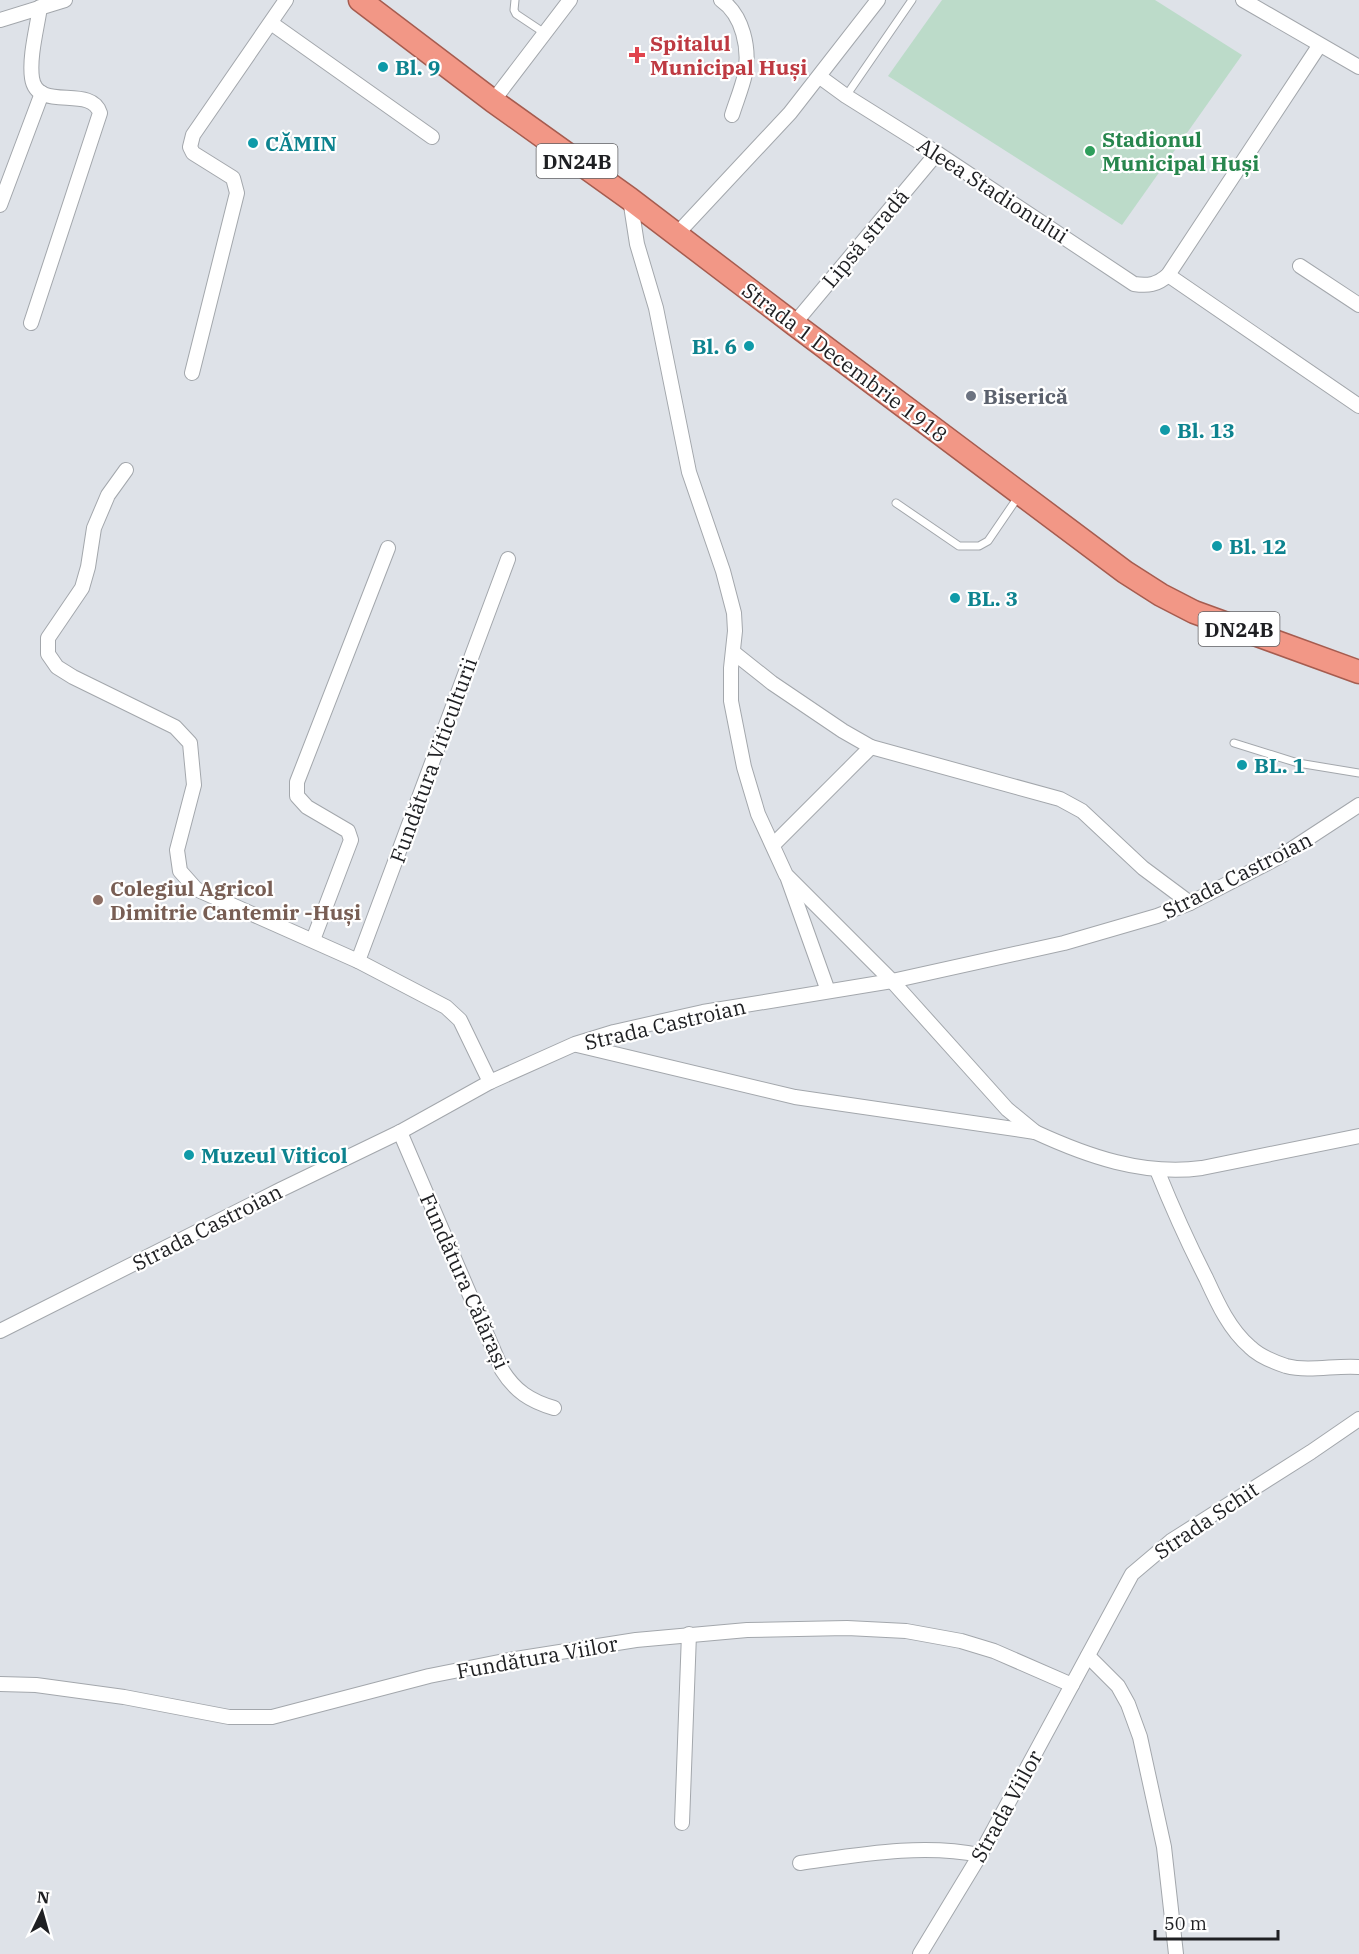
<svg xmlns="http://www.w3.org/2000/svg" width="1359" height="1954" viewBox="0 0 1359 1954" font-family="'IBM Plex Serif',serif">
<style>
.green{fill:#bcdbc9}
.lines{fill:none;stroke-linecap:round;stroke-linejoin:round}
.service-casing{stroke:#a3a7ac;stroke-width:9}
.minor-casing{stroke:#a3a7ac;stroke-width:16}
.trunk-casing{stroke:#a65c4f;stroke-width:25}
.service{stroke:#fff;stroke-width:7}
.minor{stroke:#fff;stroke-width:14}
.trunk{stroke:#f29786;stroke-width:22}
.health-dot{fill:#e0444e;stroke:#fff;stroke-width:2}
.culture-dot{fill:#0f9aa8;stroke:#fff;stroke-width:2}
.leisure-dot{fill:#2e9e5b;stroke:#fff;stroke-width:2}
.worship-dot{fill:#6b7280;stroke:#fff;stroke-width:2}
.education-dot{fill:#8d6e63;stroke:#fff;stroke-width:2}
.labels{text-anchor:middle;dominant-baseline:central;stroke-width:4.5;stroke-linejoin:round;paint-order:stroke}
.shield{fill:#fff;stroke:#626264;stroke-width:1.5}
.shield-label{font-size:20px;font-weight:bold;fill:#1e1f22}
.health-label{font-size:21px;font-weight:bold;fill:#be3a42;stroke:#fff;text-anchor:start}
.culture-label{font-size:21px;font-weight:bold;fill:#0d838f;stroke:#fff;text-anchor:start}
.leisure-label{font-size:21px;font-weight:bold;fill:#27864d;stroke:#fff;text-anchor:start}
.street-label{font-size:21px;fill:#1e1f22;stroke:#fff}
.worship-label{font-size:21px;font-weight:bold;fill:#5b616d;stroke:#fff;text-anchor:start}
.education-label{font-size:21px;font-weight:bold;fill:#785e54;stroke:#fff;text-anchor:start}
</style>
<rect width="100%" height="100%" fill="#dee2e8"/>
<path class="green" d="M942 0H1155L1242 55 1122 225 888 76Z"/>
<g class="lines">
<g class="service-casing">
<g id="service">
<path d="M515 0 514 10 516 14 546 34"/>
<path d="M846 96 912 0"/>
<path d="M896 503 959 546H979L988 541 1018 497"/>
<path d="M1234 743 1298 763 1359 773"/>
</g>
</g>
<g class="minor-casing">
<g id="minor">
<path d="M721 0C743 15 750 49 745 74 742 88 736 102 732 115"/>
<path d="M1243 0 1359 67"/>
<path d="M0 20 65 0"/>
<path d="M271 23 432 137"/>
<path d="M820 77 846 96 937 153 1134 284C1148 286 1157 285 1168 275L1319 46"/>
<path d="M493 101 570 0"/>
<path d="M630 199 637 244 656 308 689 472 723 571 734 613 735 631 731 668V701L744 767 758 814 786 875 892 981 1007 1109 1035 1132"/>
<path d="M0 205 42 93"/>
<path d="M676 235 790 113 878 0"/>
<path d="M1300 266 1359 305"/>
<path d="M1168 275 1359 406"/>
<path d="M31 323 100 113C91 84 37 113 32 78 29 57 37 28 40 7"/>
<path d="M794 324 937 153"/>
<path d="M192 373 237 193 233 178 193 153 190 147 193 135 286 0"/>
<path d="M126 470 108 495 94 528 88 567 82 588 48 638V654L57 667 73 677 175 727 190 743 194 785 177 850 180 871 196 889 358 961 446 1007 460 1020 490 1082"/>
<path d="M733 652 772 683 843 731 871 747 1060 799 1082 811 1143 868 1190 903"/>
<path d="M773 845 871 747"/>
<path d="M788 879 828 991"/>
<path d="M313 940 351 840 348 831 307 807 297 796V782L388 548"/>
<path d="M358 961 508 559"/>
<path d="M577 1045 795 1097 1035 1132C1087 1156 1143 1176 1202 1168L1359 1136"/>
<path d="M400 1132 502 1370C515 1391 530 1401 554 1408"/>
<path d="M1157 1170C1172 1207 1188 1243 1206 1278 1217 1302 1229 1329 1250 1347 1259 1356 1274 1362 1286 1366 1310 1372 1335 1365 1359 1367"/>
<path d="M0 1331 280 1190 400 1132 490 1082 575 1044 614 1032 703 1012 892 981 1064 943 1157 916 1190 903 1281 856 1359 805"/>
<path d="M1088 1656 1118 1686 1128 1704 1140 1737 1164 1847 1176 1954"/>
<path d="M0 1684 36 1685 124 1697 229 1717H272L429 1676 509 1660 636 1640 747 1630 847 1628 906 1631 961 1641 994 1651 1072 1685"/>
<path d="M682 1823 689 1634"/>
<path d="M800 1863C858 1855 921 1843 980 1855"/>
<path d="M920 1954 980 1855 1132 1574 1171 1541 1311 1452 1359 1419"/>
</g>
</g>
<g class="trunk-casing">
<path id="trunk" d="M360 0 493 101 630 199 794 324 1125 572 1161 595 1194 612 1359 672"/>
</g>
<use href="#service" class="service"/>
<use href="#minor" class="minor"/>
<use href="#trunk" class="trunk"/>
</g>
<path class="health-dot" d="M634 46h6v6h6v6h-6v6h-6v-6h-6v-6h6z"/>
<g class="culture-dot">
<circle cx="383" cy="67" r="6"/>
<circle cx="253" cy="143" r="6"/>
<circle cx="749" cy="346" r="6"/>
<circle cx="1165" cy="430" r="6"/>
<circle cx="1217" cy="546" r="6"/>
<circle cx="955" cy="598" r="6"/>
<circle cx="1242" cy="765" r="6"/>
<circle cx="189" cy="1155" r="6"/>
</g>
<circle class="leisure-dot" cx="1090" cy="151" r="6"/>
<circle class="worship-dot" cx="971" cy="396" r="6"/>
<circle class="education-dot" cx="98" cy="900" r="6"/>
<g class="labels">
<g class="shield">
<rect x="536.5" y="144" width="81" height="34" rx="4.5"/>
<rect x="1198.5" y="612" width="81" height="34" rx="4.5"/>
</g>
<g class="shield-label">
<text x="577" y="161">DN24B</text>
<text x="1239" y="629">DN24B</text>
</g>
<g class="health-label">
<text x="650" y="43">Spitalul<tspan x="650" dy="24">Municipal Huși</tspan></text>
</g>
<g class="culture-label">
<text x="395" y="67">Bl. 9</text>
<text x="265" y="143">CĂMIN</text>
<text x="737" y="346" text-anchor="end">Bl. 6</text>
<text x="1177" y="430">Bl. 13</text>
<text x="1229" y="546">Bl. 12</text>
<text x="967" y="598">BL. 3</text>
<text x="1254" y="765">BL. 1</text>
<text x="201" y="1155">Muzeul Viticol</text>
</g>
<g class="leisure-label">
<text x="1102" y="139">Stadionul<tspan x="1102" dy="24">Municipal Huși</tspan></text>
</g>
<g class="street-label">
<text transform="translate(993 190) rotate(33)">Aleea Stadionului</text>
<text transform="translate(865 238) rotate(-50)">Lipsă stradă</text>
<text transform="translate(845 362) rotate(37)">Strada 1 Decembrie 1918</text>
<text transform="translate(433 760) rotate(-70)">Fundătura Viticulturii</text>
<text transform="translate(1237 875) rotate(-27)">Strada Castroian</text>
<text transform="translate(665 1024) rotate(-13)">Strada Castroian</text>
<text transform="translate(207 1227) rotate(-27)">Strada Castroian</text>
<text transform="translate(465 1281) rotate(66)">Fundătura Călărași</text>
<text transform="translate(1206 1520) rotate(-34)">Strada Schit</text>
<text transform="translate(537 1657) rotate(-10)">Fundătura Viilor</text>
<text transform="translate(1006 1806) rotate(-61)">Strada Viilor</text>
</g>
<g class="worship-label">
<text x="983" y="396">Biserică</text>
</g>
<g class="education-label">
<text x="110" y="888">Colegiul Agricol<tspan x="110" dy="24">Dimitrie Cantemir -Huși</tspan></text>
</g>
</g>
<g transform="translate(42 1912) rotate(5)" stroke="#ffffff" stroke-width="4.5" paint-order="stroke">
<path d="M0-4.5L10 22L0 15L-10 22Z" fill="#1e1f22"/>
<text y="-9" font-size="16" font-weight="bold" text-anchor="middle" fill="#1e1f22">N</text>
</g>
<path d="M1155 1930v9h123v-9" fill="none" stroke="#1e1f22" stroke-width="3"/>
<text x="1164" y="1930" font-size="18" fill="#1e1f22" stroke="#ffffff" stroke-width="4.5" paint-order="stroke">50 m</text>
</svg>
